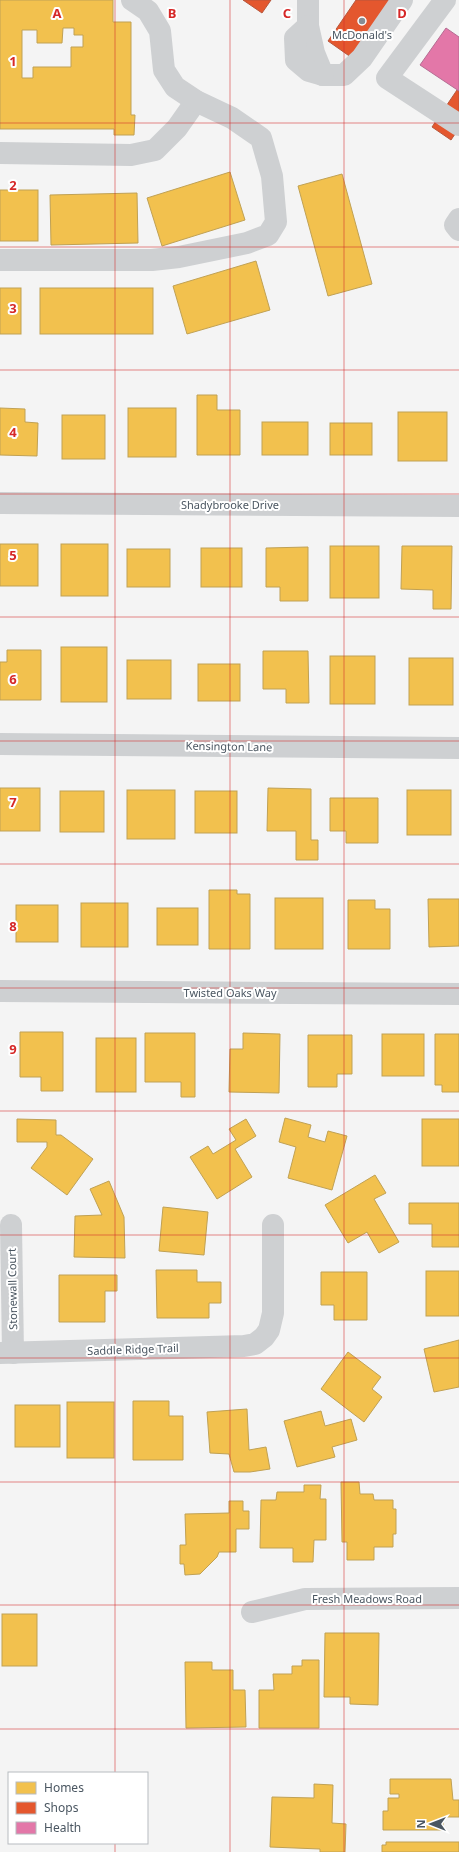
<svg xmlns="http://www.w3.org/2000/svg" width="459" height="1852" viewBox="0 0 459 1852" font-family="'Noto Sans',sans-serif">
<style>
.homes{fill:#f2c14e;stroke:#c0a154;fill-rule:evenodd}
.shops{fill:#e4572e;stroke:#b6573d}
.health{fill:#e377a8;stroke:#b56d93}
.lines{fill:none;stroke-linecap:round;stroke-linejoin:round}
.minor{stroke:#ced0d2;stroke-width:22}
.grid{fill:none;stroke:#d62828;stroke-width:1;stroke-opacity:0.55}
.poi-dot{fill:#868d94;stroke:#fff;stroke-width:1.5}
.labels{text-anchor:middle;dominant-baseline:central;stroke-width:4;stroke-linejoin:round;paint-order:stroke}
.poi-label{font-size:11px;fill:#4a5661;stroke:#fff}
.street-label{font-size:11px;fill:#4a5661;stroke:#fff}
.grid-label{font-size:13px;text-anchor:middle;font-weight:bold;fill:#d62828;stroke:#fff;stroke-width:4;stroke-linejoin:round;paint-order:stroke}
</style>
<rect width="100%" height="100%" fill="#f4f4f4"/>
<g class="homes">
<path d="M0 0H113V22H131V115H135L134 135H114V129H0ZM63 28H74V35H83V47H71V67H33V78H22V30H37V43H62Z"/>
<path d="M230 172 245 220 162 246 147 198Z"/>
<path d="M342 174 372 284 328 296 298 186Z"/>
<rect x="0" y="190" width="38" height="51"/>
<path d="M137 193 138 243 51 245 50 195Z"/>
<path d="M256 261 270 310 187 334 173 286Z"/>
<rect x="0" y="288" width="21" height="46"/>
<rect x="40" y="288" width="113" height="46"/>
<path d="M197 395H217V410H240V455H197Z"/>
<path d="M0 408 25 409V422L38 423 37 456 0 455Z"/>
<rect x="128" y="408" width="48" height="49"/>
<rect x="398" y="412" width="49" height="49"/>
<rect x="62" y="415" width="43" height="44"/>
<rect x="262" y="422" width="46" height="33"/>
<rect x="330" y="423" width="42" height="32"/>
<rect x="0" y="544" width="38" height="42"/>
<rect x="61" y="544" width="47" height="52"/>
<rect x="330" y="546" width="49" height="52"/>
<path d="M402 546H452L451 609H433V590L401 589Z"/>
<path d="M308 547V601H280V587H266V548Z"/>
<rect x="201" y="548" width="41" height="39"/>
<rect x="127" y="549" width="43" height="38"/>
<rect x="61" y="647" width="46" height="55"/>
<path d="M7 650H41V700H0V662H7Z"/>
<path d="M263 651H308L309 703H286V689H263Z"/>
<rect x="330" y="656" width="45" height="48"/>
<rect x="409" y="658" width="44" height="47"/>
<rect x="127" y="660" width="44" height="39"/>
<rect x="198" y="664" width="42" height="37"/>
<rect x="0" y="788" width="40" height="43"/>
<path d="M268 788 311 789V840H318V860H296V831H267Z"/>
<rect x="127" y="790" width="48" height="49"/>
<rect x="407" y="790" width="44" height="45"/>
<rect x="60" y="791" width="44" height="41"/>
<rect x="195" y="791" width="42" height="42"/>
<path d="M330 798H378V843H346V831H330Z"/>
<path d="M209 890H237V894H250V949H209Z"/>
<rect x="275" y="898" width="48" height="51"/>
<path d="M428 899H459V946L429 947Z"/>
<path d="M348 900H375V909H390V949H348Z"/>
<rect x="81" y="903" width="47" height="44"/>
<rect x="16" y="905" width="42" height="37"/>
<rect x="157" y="908" width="41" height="37"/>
<path d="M20 1032H63V1091H41V1077H20Z"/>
<path d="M145 1033H195V1097H181V1082H145Z"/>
<path d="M243 1033 280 1034 279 1093 229 1092 230 1049H243Z"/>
<rect x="382" y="1034" width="42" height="42"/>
<path d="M435 1034H459V1092H442V1085H435Z"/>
<path d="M308 1035H352V1074H337V1087H308Z"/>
<rect x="96" y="1038" width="40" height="54"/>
<path d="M285 1118 311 1125 308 1137 325 1142 328 1131 347 1136 332 1190 288 1178 296 1147 279 1142Z"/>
<path d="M17 1119 56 1120V1135H61L93 1159 67 1195 31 1168 47 1147V1142H17Z"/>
<path d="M246 1119 256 1136 235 1149 252 1177 217 1199 190 1157 208 1146 213 1154 236 1140 229 1129Z"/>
<rect x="422" y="1119" width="37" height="47"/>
<path d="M375 1175 386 1193 374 1199 399 1242 379 1253 367 1232 348 1243 325 1205Z"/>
<path d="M109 1181 124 1217 125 1258 74 1257 75 1216 102 1215 90 1189Z"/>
<path d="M409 1203H459V1247H432V1224H409Z"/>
<path d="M163 1207 208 1212 204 1255 159 1251Z"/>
<path d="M156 1270H197V1282H221V1303H209V1318H157Z"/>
<rect x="426" y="1271" width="33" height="45"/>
<path d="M321 1272H367V1320H334V1305H321Z"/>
<path d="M59 1275H117V1291H105V1322H59Z"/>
<path d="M459 1340V1387L434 1392 424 1349Z"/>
<path d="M348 1352 381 1377 372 1389 382 1397 364 1422 321 1389Z"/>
<path d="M133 1401H169V1416H183V1460H133Z"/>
<rect x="67" y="1402" width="47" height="56"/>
<rect x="15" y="1405" width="45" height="42"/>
<path d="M247 1409 249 1450 266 1447 270 1469 250 1472H234L229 1454 210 1453 207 1412Z"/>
<path d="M321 1411 325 1426 351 1419 357 1440 332 1447 335 1457 297 1467 284 1421Z"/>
<path d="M341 1482H359L360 1494H373L374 1500H393V1509H396V1534H393V1547H374V1560H347V1542H342Z"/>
<path d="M304 1485H321L320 1499H326V1540H314L313 1562H293V1548H260L261 1500H276L277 1492H304Z"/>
<path d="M229 1501H243V1511H249V1529H236V1552H219L217 1557 200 1574 185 1575 184 1564H180V1545H186L185 1514 229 1513Z"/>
<rect x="2" y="1614" width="35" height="52"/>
<path d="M325 1633H379L378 1705 350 1704V1697H324Z"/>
<path d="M302 1660H319V1728H259V1690H274L273 1674H292V1666H302Z"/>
<path d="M185 1662H212V1670H233V1690H245L246 1727 186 1728Z"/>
<path d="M390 1779H451L453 1800H459V1817H443V1830H383V1811H388V1798H399V1794H390Z"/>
<path d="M314 1784 333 1785 332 1823 346 1824 345 1852H320V1849L270 1847 272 1797 314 1798Z"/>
<path d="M386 1842H459V1852H382V1845H386Z"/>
</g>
<g class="shops">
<path d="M243 0H271L262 13Z"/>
<path d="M356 0H396L355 60 328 41Z"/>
<path d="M457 90 459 91V128L451 140 432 127Z"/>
</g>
<path class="health" d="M446 28 459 37V91L420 65Z"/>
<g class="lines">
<g class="minor">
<path d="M308 0V26L314 53 323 75H344L362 58 402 0"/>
<path d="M445 0 387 78 459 125"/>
<path d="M308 26 295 38 296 60 309 71 323 75"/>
<path d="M0 153 131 155 155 150 177 128 196 101"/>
<path d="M459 219 455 225 459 230"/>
<path d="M0 260H152L179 257 247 243 268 235 276 222 272 176 261 138 232 118 196 101 175 87 164 70 160 31 148 11 132 0"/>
<path d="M0 503 459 506"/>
<path d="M0 744 459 748"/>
<path d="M0 991 459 994"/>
<path d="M11 1225 13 1353"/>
<path d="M0 1353 244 1346 255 1344 264 1337 269 1330 273 1313V1225"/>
<path d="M252 1612 305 1599 459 1598"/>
</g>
</g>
<path class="grid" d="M115 0V1773M230 0V1852M344 0V1852M0 123H459M0 247H459M0 370H459M0 494H459M0 617H459M0 741H459M0 864H459M0 988H459M0 1111H459M0 1235H459M0 1358H459M0 1482H459M0 1605H459M0 1729H459M115 1843V1852"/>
<circle class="poi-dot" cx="362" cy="21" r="4"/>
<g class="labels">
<g class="poi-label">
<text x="362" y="34">McDonald's</text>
</g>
<g class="street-label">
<text x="230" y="504">Shadybrooke Drive</text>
<text transform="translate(229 746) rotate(1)">Kensington Lane</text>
<text x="230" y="992">Twisted Oaks Way</text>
<text transform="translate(12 1289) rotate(-91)">Stonewall Court</text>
<text transform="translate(133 1349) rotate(-2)">Saddle Ridge Trail</text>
<text x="367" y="1598">Fresh Meadows Road</text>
</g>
</g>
<g class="grid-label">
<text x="57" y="18">A</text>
<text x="172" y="18">B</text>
<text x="287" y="18">C</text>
<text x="402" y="18">D</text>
<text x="13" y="66">1</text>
<text x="13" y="190">2</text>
<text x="13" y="313">3</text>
<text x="13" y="437">4</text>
<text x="13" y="560">5</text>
<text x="13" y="684">6</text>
<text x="13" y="807">7</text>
<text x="13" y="931">8</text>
<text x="13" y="1054">9</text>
</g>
<rect x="8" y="1772" width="140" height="72" fill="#ffffff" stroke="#b7bbc0"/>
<rect x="16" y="1782" width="20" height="12" fill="#f2c14e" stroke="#b7bbc0"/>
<text x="44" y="1792" font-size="12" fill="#4a5661">Homes</text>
<rect x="16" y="1802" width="20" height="12" fill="#e4572e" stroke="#b7bbc0"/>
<text x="44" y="1812" font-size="12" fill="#4a5661">Shops</text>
<rect x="16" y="1822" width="20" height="12" fill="#e377a8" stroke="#b7bbc0"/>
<text x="44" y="1832" font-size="12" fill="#4a5661">Health</text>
<g transform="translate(431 1824) rotate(270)" stroke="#ffffff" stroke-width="3" paint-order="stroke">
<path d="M0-3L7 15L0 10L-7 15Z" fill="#4a5661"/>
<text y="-6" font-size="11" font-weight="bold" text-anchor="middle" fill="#4a5661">N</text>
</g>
</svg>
